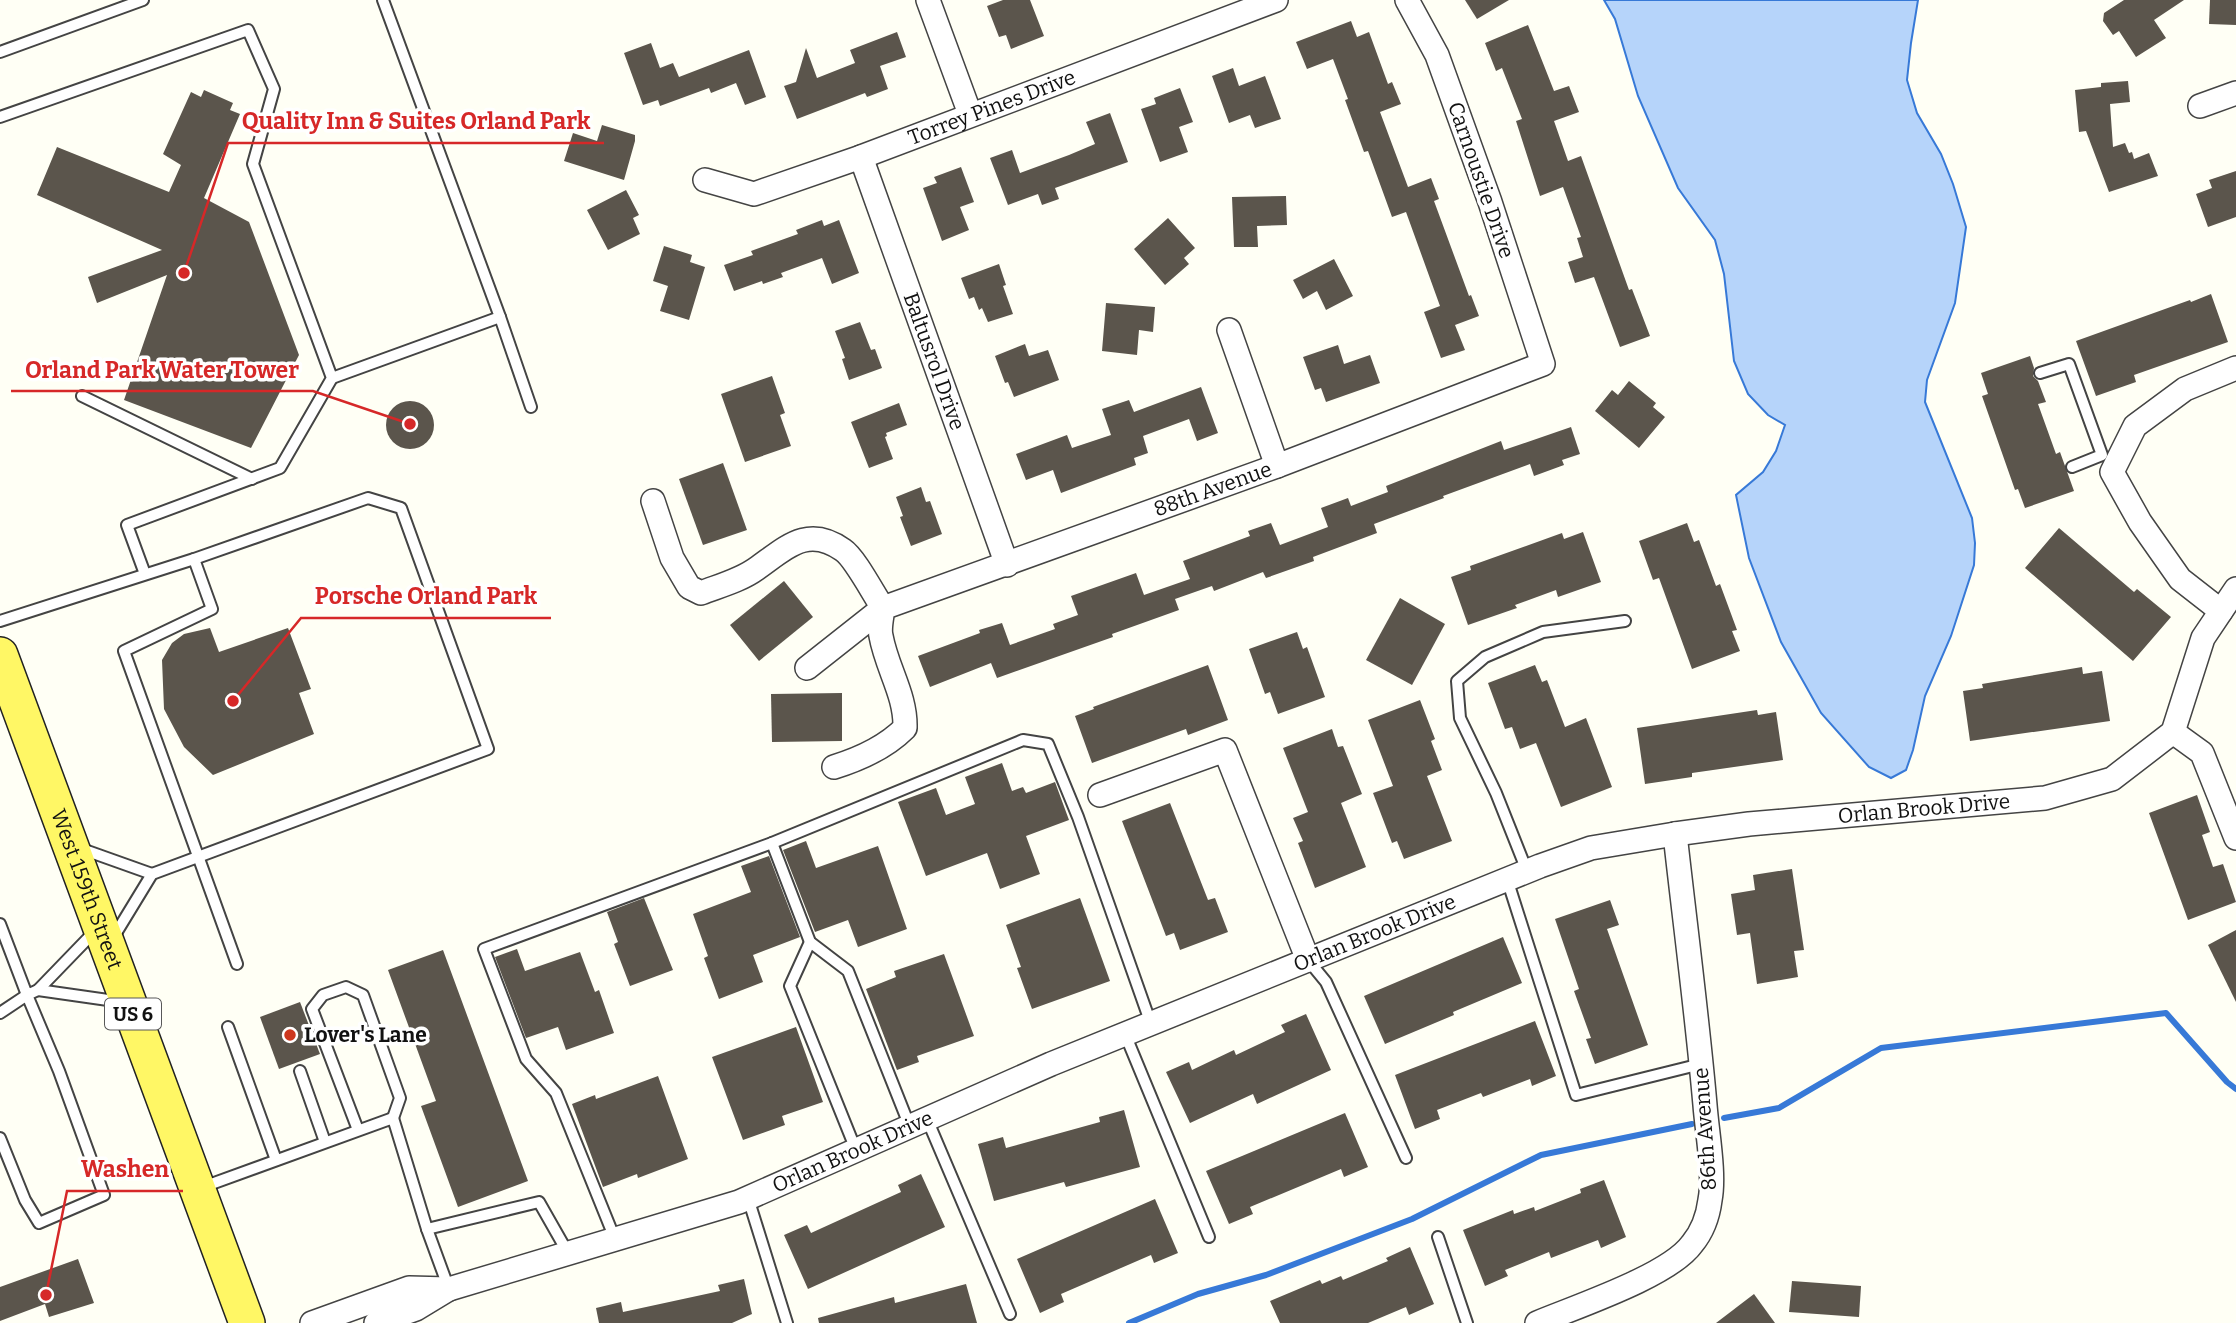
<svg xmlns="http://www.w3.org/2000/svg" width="2236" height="1323" viewBox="0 0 2236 1323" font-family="Bitter,serif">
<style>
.water{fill:#b6d4fa;stroke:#3779d7;stroke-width:2}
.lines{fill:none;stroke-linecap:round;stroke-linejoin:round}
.stream{stroke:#3779d7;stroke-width:6}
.building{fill:#5b554c}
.lane-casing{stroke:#444;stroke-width:14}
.street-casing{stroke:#444;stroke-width:26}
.primary-casing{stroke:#222;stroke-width:38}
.lane{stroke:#fff;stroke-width:10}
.street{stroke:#fff;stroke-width:23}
.primary{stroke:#fff765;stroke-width:35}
.poi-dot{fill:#cd361d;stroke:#fff;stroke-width:2.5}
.labels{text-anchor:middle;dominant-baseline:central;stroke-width:7;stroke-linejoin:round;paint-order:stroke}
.shield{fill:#fff;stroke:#585858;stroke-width:2}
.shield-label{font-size:19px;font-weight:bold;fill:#111}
.street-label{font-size:21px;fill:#111;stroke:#fff}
.poi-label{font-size:21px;font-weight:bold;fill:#111;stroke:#fff;text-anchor:start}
.leader{fill:none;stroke:#d62828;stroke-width:2.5}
.callout-dot{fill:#d62828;stroke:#fff;stroke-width:2.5}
.callout-label{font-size:23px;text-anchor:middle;font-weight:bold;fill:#d62828;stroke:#fff;stroke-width:7;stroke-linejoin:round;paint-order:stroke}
</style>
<rect width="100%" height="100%" fill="#fffff5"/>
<path class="water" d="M1604 0H1918L1911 43 1907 80 1917 113 1941 154 1953 184 1966 227 1955 303 1927 380 1925 402 1972 518 1975 543 1974 565 1951 636 1925 696 1913 750 1906 770 1891 778 1869 767 1821 713 1781 642 1749 558 1736 495 1763 472 1776 451 1785 425 1768 415 1748 394 1734 361 1724 274 1715 240 1678 188 1638 96 1615 19Z"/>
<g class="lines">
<g class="stream">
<path d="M1724 1118 1779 1108 1881 1048 2166 1013 2227 1082 2236 1089"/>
<path d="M1129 1323 1198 1294 1266 1275 1412 1219 1541 1155 1692 1124"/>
</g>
</g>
<g class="building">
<path d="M1003 0H1030L1044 36 1011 49 1006 35 999 37 987 6Z"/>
<path d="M1465 0H1509L1477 19Z"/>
<path d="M2124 0H2184L2154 20 2166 38 2136 57 2119 31 2113 35 2103 21 2104 13Z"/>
<path d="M2210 0H2236V25L2209 24Z"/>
<path d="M1351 21 1357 37 1369 32 1388 84 1392 82 1401 104 1380 112 1408 187 1431 178 1439 199 1434 201 1469 296 1471 295 1479 316 1455 325 1465 350 1441 358 1424 312 1440 306 1406 212 1392 217 1368 151 1364 152 1345 100 1348 99 1333 59 1307 69 1296 42Z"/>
<path d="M1528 25 1554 91 1569 86 1579 112 1554 121 1568 161 1581 156 1629 290 1632 289 1650 336 1620 347 1594 277 1575 283 1568 262 1583 257 1577 238 1581 237 1563 187 1540 196 1516 121 1522 119 1502 68 1496 71 1485 43Z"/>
<path d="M897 32 906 57 880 66 888 89 867 97 865 93 797 119 784 86 796 82 806 48 817 78 855 63 850 50Z"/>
<path d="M651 43 660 68 673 63 679 77 749 50 766 97 745 105 736 83 711 93 709 88 660 106 658 100 643 105 624 53Z"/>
<path d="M1233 68 1239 86 1265 76 1281 119 1255 128 1250 115 1229 123 1212 76Z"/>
<path d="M2128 81 2130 102 2110 104 2113 147 2125 143 2129 153 2132 152 2134 159 2149 153 2158 176 2109 192 2086 131 2079 132 2075 90 2101 87V83Z"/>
<path d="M1180 88 1193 122 1179 127 1188 152 1160 162 1141 109 1156 104 1154 98Z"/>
<path d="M204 90 233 103 230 110 240 114 204 198 249 222 299 355 251 448 124 400 167 275 97 303 88 277 162 250 37 195 57 147 169 192 181 165 163 154 191 92 201 97Z"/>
<path d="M1110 113 1128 162 1055 188 1059 199 1042 205 1038 194 1008 205 990 158 1012 150 1020 173 1069 155 1095 144 1086 122Z"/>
<path d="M602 125 635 135V141L624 180 564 161 573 133 597 141Z"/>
<path d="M961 167 974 202 960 207 969 230 942 241 923 188 937 183 934 177Z"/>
<path d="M2236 171V217L2208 227 2196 194 2212 188 2209 180Z"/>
<path d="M626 190 639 215 633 218 640 234 608 250 587 210Z"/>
<path d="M1286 196 1287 225 1257 226 1258 247H1234L1232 197Z"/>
<path d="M1168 218 1195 248 1184 258 1189 264 1165 285 1134 249Z"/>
<path d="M822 220 824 226 839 220 859 273 832 284 822 258 781 273 783 277 763 284 762 281 734 291 724 265 753 255 751 251 798 234 796 230Z"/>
<path d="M664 246 692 255 690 262 705 267 689 320 660 311 668 286 653 281Z"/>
<path d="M1334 259 1353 296 1326 310 1317 291 1303 299 1293 280Z"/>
<path d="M999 264 1006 285 1003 286 1013 314 988 322 982 308 979 310 974 297 969 299 961 278Z"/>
<path d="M2211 294 2228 342 2134 375 2136 382 2096 396 2076 341 2190 300 2191 302Z"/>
<path d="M1106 303 1155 307 1153 332 1139 330 1137 355 1102 351Z"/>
<path d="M860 322 871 350 875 349 882 368 849 380 842 359 845 358 835 331Z"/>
<path d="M1025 344 1029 356 1048 350 1059 380 1014 397 1008 382 1005 383 995 356Z"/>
<path d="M1338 345 1344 364 1370 355 1380 383 1326 402 1321 388 1315 390 1303 357Z"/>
<path d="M2030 356 2034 368 2033 376 2038 381 2046 402 2038 404 2056 454 2060 452 2074 491 2025 508 2018 489 2015 490 1982 396 1988 394 1981 373Z"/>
<path d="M772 376 785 413 780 415 791 446 745 462 721 394Z"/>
<path d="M1629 381 1656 403 1653 407 1665 417 1639 448 1595 411 1612 390 1618 395Z"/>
<path d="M1201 387 1218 433 1197 441 1189 419 1143 436 1148 453 1134 458 1136 465 1085 484 1061 493 1053 470 1026 480 1016 454 1067 435 1072 448 1111 435 1102 409 1129 400 1134 412Z"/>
<circle cx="410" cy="425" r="24"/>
<path d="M899 403 907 425 886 433 887 436 885 437 893 459 869 468 851 422Z"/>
<path d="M1571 427 1580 454 1562 460 1564 465 1534 476 1530 464 1443 496 1444 498 1374 524 1377 533 1313 557 1314 561 1266 578 1263 572 1214 591 1212 586 1175 599 1179 610 1112 634 1113 637 997 678 991 663 930 687 918 656 980 633 979 630 1002 623 1010 645 1055 629 1053 624 1078 615 1071 596 1136 573 1144 595 1190 579 1183 561 1250 536 1248 531 1271 523 1280 545 1328 527 1321 508 1348 498 1351 506 1388 492 1386 486 1501 441 1504 450Z"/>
<path d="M723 463 747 530 703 545 679 479Z"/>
<path d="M921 487 926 502 930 501 942 534 911 546 900 517 903 516 896 497Z"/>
<path d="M1687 523 1694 542 1699 540 1716 586 1720 584 1737 630 1732 631 1740 651 1692 669 1659 578 1653 580 1639 541Z"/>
<path d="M2059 528 2134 592 2137 589 2171 617 2133 661 2025 568Z"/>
<path d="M1583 532 1601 582 1558 597 1556 590 1515 605 1517 608 1468 625 1451 577 1471 570 1470 566 1562 533 1564 539Z"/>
<path d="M784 581 813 617 759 661 730 625Z"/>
<path d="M1400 598 1445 624 1412 685 1366 660Z"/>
<path d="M210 628 219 652 288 628 311 689 299 693 314 734 213 775 184 747 164 709 162 660 172 643 184 634Z"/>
<path d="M1297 632 1303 649 1307 647 1325 697 1278 714 1270 692 1265 694 1249 649Z"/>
<path d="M1208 665 1228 720 1188 735 1186 729 1092 763 1075 716 1094 709 1093 707Z"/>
<path d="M1535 665 1542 682 1547 680 1565 727 1586 718 1612 787 1561 807 1536 743 1520 749 1512 727 1505 729 1488 683Z"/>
<path d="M2082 667 2083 674 2102 671 2110 721 1970 741 1963 691 1983 688 1982 684Z"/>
<path d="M842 693V741L772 742 771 694Z"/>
<path d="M1420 700 1435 739 1431 741 1442 770 1427 776 1452 841 1404 859 1397 841 1392 843 1373 793 1393 786 1368 720Z"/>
<path d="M1757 710 1758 715 1776 712 1783 760 1692 773V777L1645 784 1637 728Z"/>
<path d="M1332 729 1338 747 1343 746 1362 794 1341 803 1366 867 1315 888 1298 843 1303 841 1293 818 1308 812 1283 748Z"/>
<path d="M1002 763 1012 791 1023 787 1026 793 1055 782 1069 820 1026 836 1040 874 1000 889 987 853 926 876 898 802 936 788 946 815 975 804 965 777Z"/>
<path d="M2197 795 2210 832 2202 835 2213 867 2223 864 2236 902 2188 920 2149 813Z"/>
<path d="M1170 803 1208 900 1215 898 1228 932 1180 950 1174 933 1166 936 1122 821Z"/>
<path d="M806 841 816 868 878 846 907 929 858 947 848 920 815 932 783 850Z"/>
<path d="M769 856 800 937 753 955 763 982 719 999 704 958 708 956 693 914 751 892 741 866Z"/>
<path d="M1792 869 1804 950 1794 951 1798 977 1757 984 1750 933 1737 935 1731 894 1755 890 1753 875Z"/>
<path d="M644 898 673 970 630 986 614 944 618 942 607 912Z"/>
<path d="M1080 898 1110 981 1032 1009 1017 968 1021 967 1006 925Z"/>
<path d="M1610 900 1619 925 1607 929 1648 1045 1595 1064 1586 1039 1591 1038 1574 991 1579 989 1555 919Z"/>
<path d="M2236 930V1002L2208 945Z"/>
<path d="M1503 937 1522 983 1453 1012 1454 1015 1385 1044 1364 996Z"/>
<path d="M517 949 525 971 580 952 595 992 599 990 614 1033 566 1050 558 1027 526 1038 495 957Z"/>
<path d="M443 950 528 1181 458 1207 421 1106 436 1101 388 970Z"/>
<path d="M944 954 974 1036 917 1056 919 1062 897 1070 866 989 896 977 894 971Z"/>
<path d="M300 1002 320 1054 279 1069 260 1017Z"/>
<path d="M1306 1014 1331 1070 1257 1104 1253 1094 1190 1123 1166 1072 1189 1062 1192 1070 1234 1050 1236 1055 1285 1032 1281 1025Z"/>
<path d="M1535 1021 1556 1076 1532 1086 1530 1079 1483 1097 1481 1093 1437 1110 1440 1119 1415 1129 1395 1075Z"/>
<path d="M796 1027 823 1102 782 1116 785 1125 743 1140 712 1057Z"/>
<path d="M658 1076 688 1159 638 1178 637 1174 603 1187 572 1104 595 1095 596 1099Z"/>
<path d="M1124 1110 1140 1167 1066 1187 1064 1182 994 1201 978 1144 1003 1137 1006 1148 1100 1122 1099 1117Z"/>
<path d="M1345 1113 1368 1167 1344 1177 1341 1169 1250 1207 1253 1214 1229 1224 1206 1171Z"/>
<path d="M921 1174 945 1227 808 1289 784 1235 807 1225 811 1233 901 1192 898 1185Z"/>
<path d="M1604 1180 1626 1237 1601 1248 1598 1240 1551 1258 1549 1252 1505 1270 1508 1276 1485 1286 1463 1230 1513 1210 1514 1214 1534 1207 1535 1211 1581 1193 1580 1189Z"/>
<path d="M1155 1199 1178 1253 1154 1263 1151 1255 1061 1294 1064 1302 1040 1313 1017 1259Z"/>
<path d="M1410 1247 1434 1304 1409 1315 1406 1307 1368 1323H1280L1270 1301 1320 1280 1322 1284 1341 1276 1343 1280 1388 1261 1386 1258Z"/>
<path d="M78 1259 94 1303 49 1317 45 1304 0 1321V1287Z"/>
<path d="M744 1279 752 1314 732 1323H599L596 1308 621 1302 623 1312 720 1291 718 1285Z"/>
<path d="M1792 1281 1861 1286 1859 1317 1789 1312Z"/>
<path d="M966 1284 977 1323H819L818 1318 894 1297 895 1303Z"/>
<path d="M1754 1294 1775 1323H1716Z"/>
</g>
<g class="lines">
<g class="lane-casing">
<g id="lane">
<path d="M0 52 143 0"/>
<path d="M0 117 248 30 274 89 253 164 332 378 280 468 127 525 145 574"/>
<path d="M500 317 531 407"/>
<path d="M2040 373 2069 364 2102 455 2072 467"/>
<path d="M332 378 500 317 383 0"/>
<path d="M82 396 252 479"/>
<path d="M194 559 212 609 124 651 237 964"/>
<path d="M0 621 194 559 368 498 401 508 488 749 152 874 113 938"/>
<path d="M772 843 1023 740 1048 744 1078 817 1151 1024"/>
<path d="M79 848 152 874"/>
<path d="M1527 871 1496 793 1460 718 1457 681 1485 657 1543 632 1625 621"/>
<path d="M1507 879 1576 1095 1701 1064"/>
<path d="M0 924 27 995 38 990 96 930"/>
<path d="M810 942 790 986 856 1150"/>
<path d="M1308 960 1326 982 1406 1158"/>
<path d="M38 990 122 1002"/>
<path d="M0 1013 27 995 59 1071 104 1195 39 1223 25 1200 0 1138"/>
<path d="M228 1027 276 1160"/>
<path d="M1125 1034 1209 1237"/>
<path d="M300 1071 325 1142"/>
<path d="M927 1119 1010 1314"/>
<path d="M358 1130 312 1009 323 995 346 987 363 995 400 1098 393 1118"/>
<path d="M203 1187 393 1118 427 1229 449 1289"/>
<path d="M748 1198 787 1323"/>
<path d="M427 1229 539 1202 568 1253"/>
<path d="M1438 1237 1467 1323"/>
<path d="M615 1239 556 1093 526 1059 484 949 772 843 810 942 848 971 910 1127"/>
</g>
</g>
<g class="street-casing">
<g id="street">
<path d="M928 0 970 114"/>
<path d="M2200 106 2236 93"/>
<path id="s1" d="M861 157 1007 565"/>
<path id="s2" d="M705 180 754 194 861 157 1276 0"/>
<path d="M1229 330 1277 466"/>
<path d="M653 501 672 558 689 587 701 593C719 586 741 580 756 569 785 549 807 524 843 550 855 558 874 595 883 608L807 668"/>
<path d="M2221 611 2180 579 2140 522 2112 472 2135 426 2185 389 2236 368"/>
<path d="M2173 732 2202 753 2236 838"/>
<path id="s3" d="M834 767C860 759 886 747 905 728 906 695 887 669 881 636 879 628 882 617 883 608L1277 466 1543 364 1490 202 1437 55 1407 0"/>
<path d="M1100 795 1225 750 1308 960"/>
<path d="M312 1323 409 1288 449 1289"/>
<path id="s4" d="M376 1323 416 1309 449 1289 739 1202 1051 1064 1540 866 1591 848 1675 834 1749 824 2045 798 2112 779 2173 732 2203 638 2236 589"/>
<path d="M1537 1323C1575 1307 1669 1276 1692 1244 1702 1232 1708 1216 1710 1200 1715 1174 1707 1132 1705 1105 1697 1014 1685 924 1675 834"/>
</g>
</g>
<g class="primary-casing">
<g id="primary">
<path id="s5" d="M0 655 247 1323"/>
</g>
</g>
<use href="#lane" class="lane"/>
<use href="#street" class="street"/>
<use href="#primary" class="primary"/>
</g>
<circle class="poi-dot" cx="290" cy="1035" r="7"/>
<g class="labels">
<rect class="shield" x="105" y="998.5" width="56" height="31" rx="5"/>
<g class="shield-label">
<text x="133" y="1014">US 6</text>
</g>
<g class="street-label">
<text stroke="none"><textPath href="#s2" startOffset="304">Torrey Pines Drive</textPath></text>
<text transform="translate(1481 180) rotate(71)">Carnoustie Drive</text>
<text stroke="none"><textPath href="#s1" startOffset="217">Baltusrol Drive</textPath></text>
<text stroke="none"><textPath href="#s3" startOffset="556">88th Avenue</textPath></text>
<text stroke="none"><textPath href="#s4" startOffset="1642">Orlan Brook Drive</textPath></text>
<text stroke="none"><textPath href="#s5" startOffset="250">West 159th Street</textPath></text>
<text stroke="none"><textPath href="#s4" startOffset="1074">Orlan Brook Drive</textPath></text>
<text transform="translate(1705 1129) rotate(-94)">86th Avenue</text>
<text stroke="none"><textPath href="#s4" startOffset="508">Orlan Brook Drive</textPath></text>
</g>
<g class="poi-label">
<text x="304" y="1035">Lover's Lane</text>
</g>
</g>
<path class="leader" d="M184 273L228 143H604M410 424L313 391H11M233 701L301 618H551M46 1295L67 1191H183"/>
<g class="callout-dot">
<circle cx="184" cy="273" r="7"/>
<circle cx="410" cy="424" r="7"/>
<circle cx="233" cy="701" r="7"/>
<circle cx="46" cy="1295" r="7"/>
</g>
<g class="callout-label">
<text x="416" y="129">Quality Inn &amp; Suites Orland Park</text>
<text x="162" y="378">Orland Park Water Tower</text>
<text x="426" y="604">Porsche Orland Park</text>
<text x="125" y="1177">Washen</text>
</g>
</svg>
